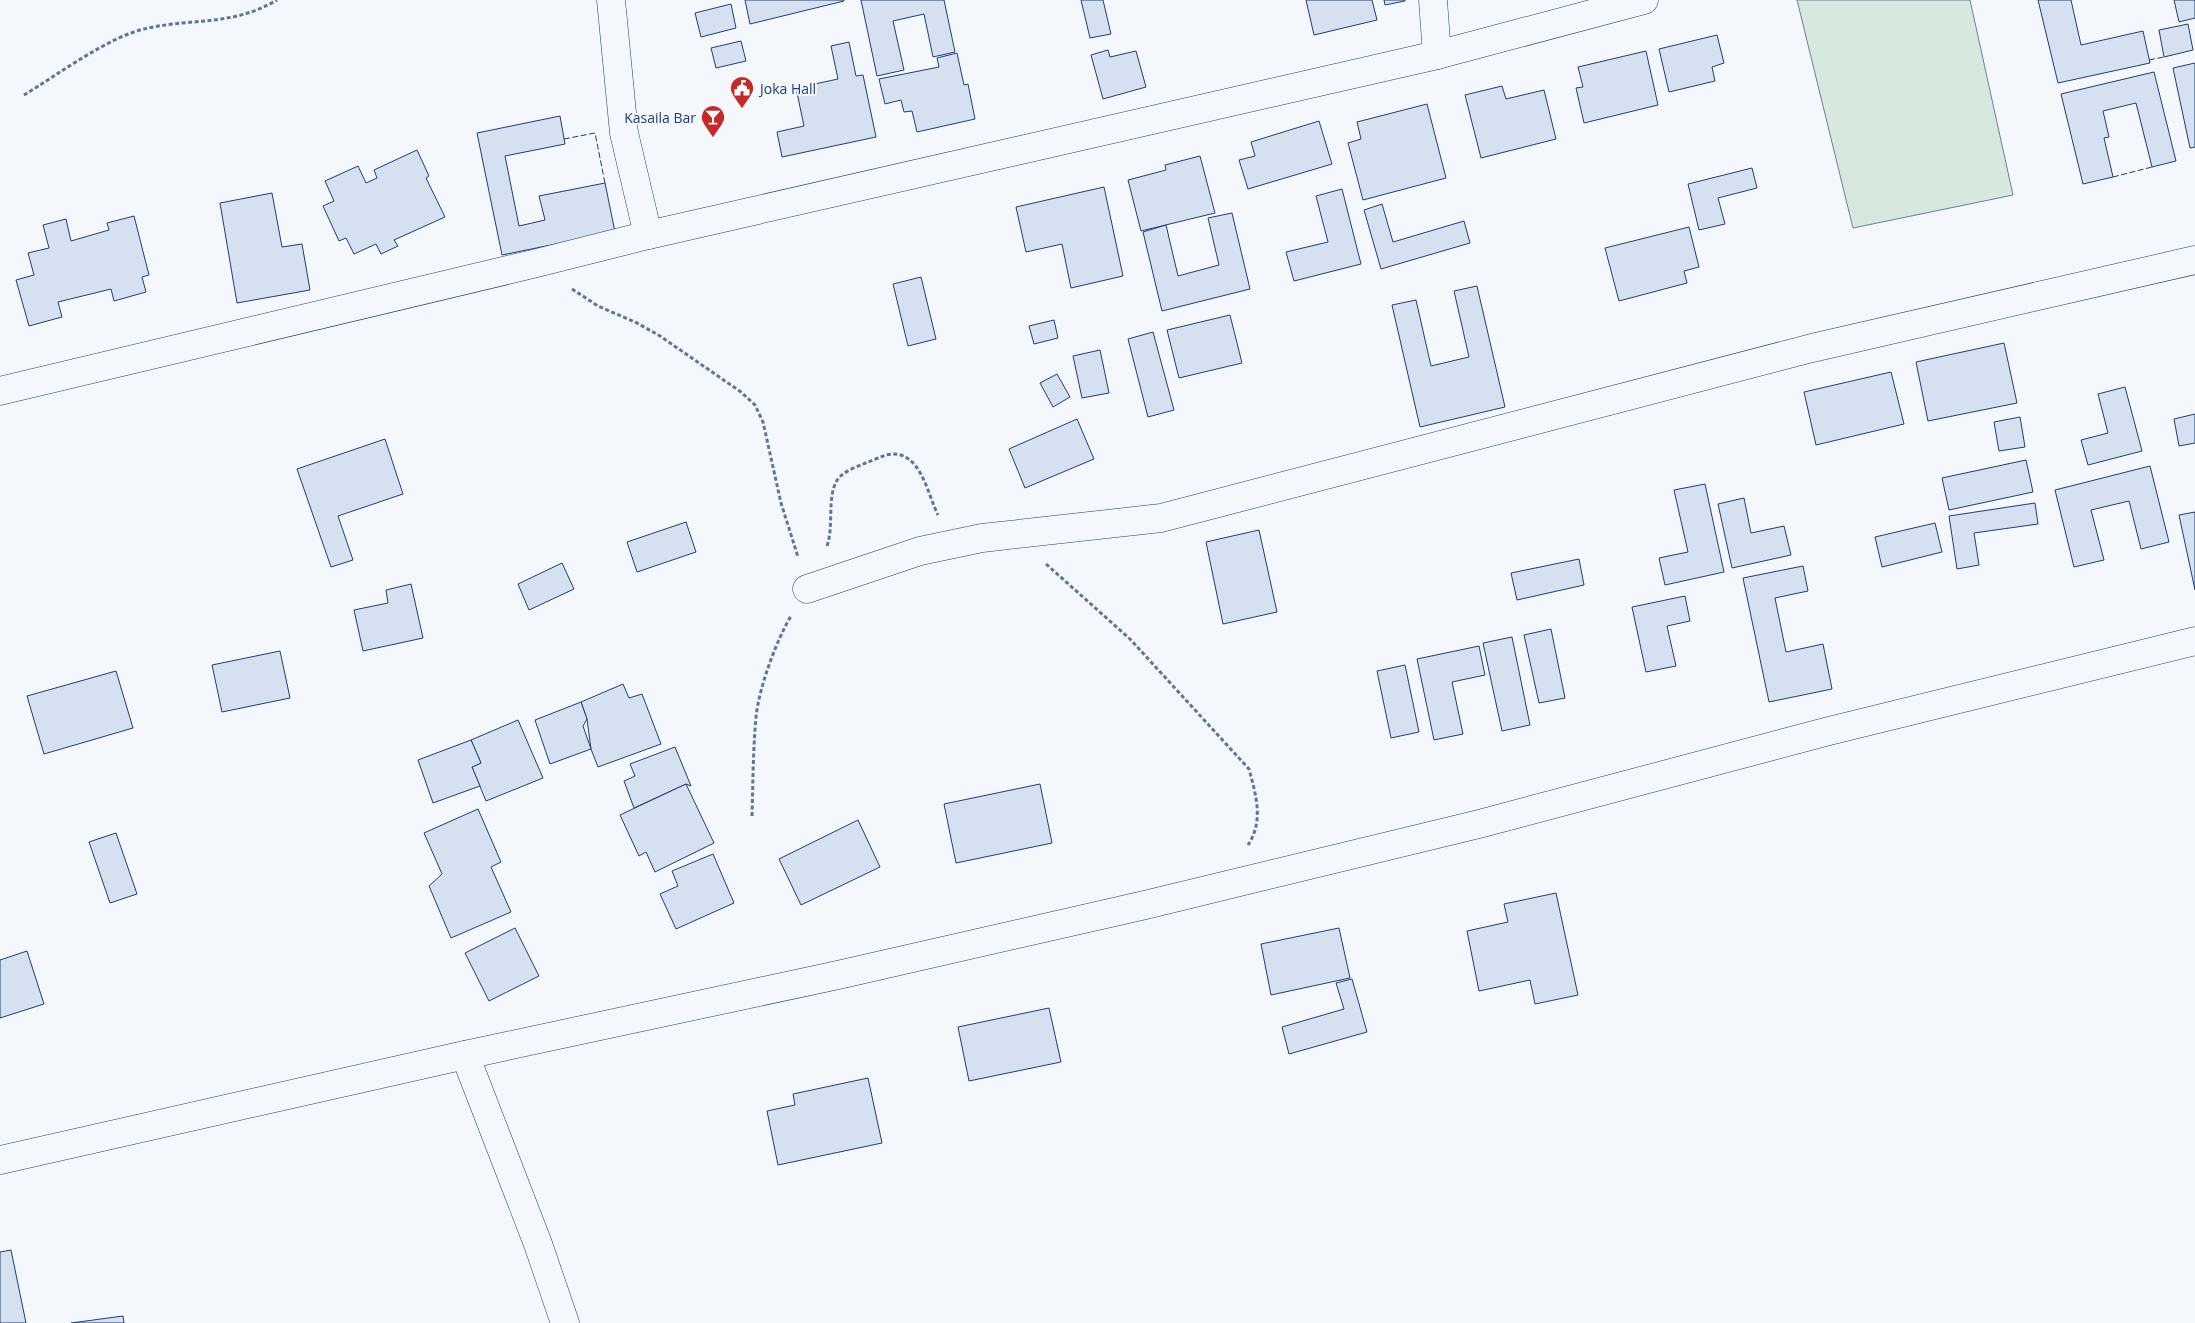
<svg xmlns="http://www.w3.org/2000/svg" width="2195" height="1323" viewBox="0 0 2195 1323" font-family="'Open Sans',sans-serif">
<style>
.green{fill:#d7e8df;stroke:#687fa3}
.building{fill:#d5e0f0;stroke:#1d3f73}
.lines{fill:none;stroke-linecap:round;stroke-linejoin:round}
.street-casing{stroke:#1d3f73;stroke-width:29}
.path{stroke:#5e769c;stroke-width:3;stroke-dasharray:4 2.5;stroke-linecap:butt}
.street{stroke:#f4f7fb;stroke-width:28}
.fence{stroke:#1d3f73;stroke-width:1;stroke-dasharray:6 2.5;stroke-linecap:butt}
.labels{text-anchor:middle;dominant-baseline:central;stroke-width:4;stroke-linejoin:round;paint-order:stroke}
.poi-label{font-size:14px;fill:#1d3f73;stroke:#f4f7fb;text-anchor:start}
</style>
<rect width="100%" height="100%" fill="#f4f7fb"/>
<path class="green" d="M1797 0H1970L2013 195 1853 228Z"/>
<g class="building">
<path d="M745 0H844V1L750 24Z"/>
<path d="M861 0H944L955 52 933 57 924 14 893 21 904 70 877 76Z"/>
<path d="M1081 0H1103L1111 34 1090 38Z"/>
<path d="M1306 0H1372L1377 20 1314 35Z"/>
<path d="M1384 0H1405V1L1385 5Z"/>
<path d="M2038 0H2071L2081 45 2143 31 2150 63 2058 83Z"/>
<path d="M2174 0H2195V18L2179 22Z"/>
<path d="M731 4 736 28 701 37 695 13Z"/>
<path d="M2188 24 2193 50 2164 57 2159 30Z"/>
<path d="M1717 35 1724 63 1712 67 1715 81 1669 92 1659 49Z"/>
<path d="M741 41 746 61 716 68 711 48Z"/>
<path d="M849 42 856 76 863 75 876 137 782 157 777 132 804 126 796 88 838 79 831 46Z"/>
<path d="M1108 50 1110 57 1136 51 1146 87 1103 99 1091 55Z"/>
<path d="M1646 51 1658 105 1584 123 1576 88 1583 87 1578 67Z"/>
<path d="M957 53 964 85 968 84 975 119 917 132 912 111 904 112 901 100 885 104 879 79 939 67 937 58Z"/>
<path d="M2195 63V147L2190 148 2173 68Z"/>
<path d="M2154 72 2176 161 2152 167 2136 103 2103 111 2109 137 2104 138 2113 177 2083 184 2061 94Z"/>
<path d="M1502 86 1506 99 1544 90 1556 139 1481 158 1465 95Z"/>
<path d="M1427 104 1446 178 1363 200 1348 143 1361 139 1357 122Z"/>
<path d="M560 116 565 144 505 156 519 226 545 220 539 196 605 183 615 232 502 255 477 133Z"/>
<path d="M1319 121 1332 164 1248 189 1239 160 1255 156 1251 142Z"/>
<path d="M417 150 429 176 426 178 445 217 394 240 398 246 381 254 376 244 354 254 346 238 339 241 323 206 334 201 325 181 358 166 366 183 377 178 374 170Z"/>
<path d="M1200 156 1215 213 1141 231 1128 180 1166 170 1165 165Z"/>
<path d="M1752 168 1757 188 1718 198 1725 224 1699 230 1688 184Z"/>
<path d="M1104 187 1123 276 1071 288 1062 244 1026 252 1016 207Z"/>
<path d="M1342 189 1361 264 1294 281 1286 252 1328 242 1316 196Z"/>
<path d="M272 193 282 247 302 244 310 290 237 303 220 203Z"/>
<path d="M1382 204 1393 242 1464 221 1470 243 1381 269 1364 210Z"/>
<path d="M1232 213 1250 289 1162 311 1143 232 1166 225 1178 276 1219 265 1208 218Z"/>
<path d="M134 216 149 275 142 277 146 292 114 301 111 289 58 302 62 317 29 326 16 280 34 275 28 253 49 248 43 225 66 219 71 241 109 230 107 223Z"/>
<path d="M1689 227 1699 267 1684 271 1687 283 1619 301 1605 248Z"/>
<path d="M921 277 936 339 908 346 893 284Z"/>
<path d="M1477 286 1505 407 1420 427 1392 305 1416 300 1431 366 1469 357 1454 291Z"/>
<path d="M1230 315 1242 363 1179 378 1167 330Z"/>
<path d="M1054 320 1058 338 1034 344 1029 326Z"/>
<path d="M1153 332 1174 410 1148 417 1128 339Z"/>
<path d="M2004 343 2017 403 1928 421 1916 362Z"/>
<path d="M1100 350 1109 393 1082 398 1073 356Z"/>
<path d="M1891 372 1904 424 1816 445 1804 392Z"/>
<path d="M1057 374 1070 397 1053 407 1040 383Z"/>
<path d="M2125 387 2142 451 2088 465 2081 440 2108 433 2098 394Z"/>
<path d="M2195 414V443L2179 446 2174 419Z"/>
<path d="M2020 417 2025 447 1999 451 1994 422Z"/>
<path d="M1077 419 1094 459 1025 488 1009 449Z"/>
<path d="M385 439 403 494 338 516 353 560 331 567 297 469Z"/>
<path d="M2026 460 2033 492 1949 510 1942 478Z"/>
<path d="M2150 466 2169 542 2141 549 2129 501 2091 510 2104 560 2074 567 2055 490Z"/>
<path d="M1705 484 1724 572 1665 585 1659 558 1688 552 1674 490Z"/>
<path d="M1744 498 1751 533 1784 526 1791 555 1732 568 1718 504Z"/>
<path d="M2035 503 2038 524 1974 533 1979 565 1957 569 1949 516Z"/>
<path d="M2195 512V590L2179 515Z"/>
<path d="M686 522 696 552 637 572 627 542Z"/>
<path d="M1935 523 1942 552 1882 567 1875 537Z"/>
<path d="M1259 530 1277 612 1223 624 1206 542Z"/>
<path d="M1579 559 1584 585 1517 600 1511 573Z"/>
<path d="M562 563 574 589 529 610 518 584Z"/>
<path d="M1803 566 1808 591 1775 598 1786 652 1823 644 1832 689 1769 702 1743 578Z"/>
<path d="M411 584 423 638 363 651 354 610 388 603 386 590Z"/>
<path d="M1685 596 1690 621 1667 626 1676 666 1646 672 1632 607Z"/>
<path d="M1551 629 1565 698 1539 703 1524 635Z"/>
<path d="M1512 637 1530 725 1502 731 1483 643Z"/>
<path d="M1479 646 1485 675 1452 682 1463 734 1434 740 1417 659Z"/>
<path d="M280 651 290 698 222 712 212 665Z"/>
<path d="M1405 665 1419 732 1391 738 1377 671Z"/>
<path d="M116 671 133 728 44 754 27 696Z"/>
<path d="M623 684 629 698 642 694 661 744 598 767 591 749 587 719 581 702Z"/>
<path d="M581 702 587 719 583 726 591 749 550 764 535 720Z"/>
<path d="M518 720 543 778 486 801 472 767 481 763 471 740Z"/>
<path d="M471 740 481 763 472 767 480 786 433 803 418 760Z"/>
<path d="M675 747 691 786 686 784 634 808 624 781 635 776 630 764Z"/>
<path d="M686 784 714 843 655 872 646 852 639 856 620 815Z"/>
<path d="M1040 784 1052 843 956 863 944 804Z"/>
<path d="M478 809 501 862 491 867 511 912 451 938 429 886 442 874 424 833Z"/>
<path d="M858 820 880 867 801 905 779 859Z"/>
<path d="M116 833 137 894 110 903 89 842Z"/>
<path d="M713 854 734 903 676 929 660 894 678 886 672 871Z"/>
<path d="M1556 893 1578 995 1535 1004 1530 980 1479 991 1467 931 1508 922 1504 904Z"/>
<path d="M515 928 539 976 489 1001 465 953Z"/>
<path d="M1339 928 1350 978 1271 995 1261 944Z"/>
<path d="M27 951 44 1004 0 1018V960Z"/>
<path d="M1352 979 1367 1032 1289 1054 1282 1027 1344 1009 1336 983Z"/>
<path d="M1049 1008 1061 1062 969 1081 958 1027Z"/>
<path d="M868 1078 882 1143 778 1165 767 1111 795 1105 793 1094Z"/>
<path d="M11 1250 26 1323H0V1252Z"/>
<path d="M123 1316 124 1323H71Z"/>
</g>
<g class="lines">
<g class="street-casing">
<g id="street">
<path d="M611 0 624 133 648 235"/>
<path d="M1433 0 1437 55"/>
<path d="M0 391 533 264 648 235 1437 55 1644 0"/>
<path d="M807 589 920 551 982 538 1161 518 1812 348 2195 260"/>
<path d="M465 1055 538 1244 565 1323"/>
<path d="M0 1160 465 1055 838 975 1145 905 1479 824 1829 731 2195 641"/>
</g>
</g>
<g class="path">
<path d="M24 95C59 74 109 36 148 28 195 18 233 26 277 0"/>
<path d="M572 289 598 306 637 323 660 336 741 392 755 405 763 422 781 503 798 557"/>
<path d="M827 546C834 526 827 501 836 482 842 471 857 467 868 462 874 460 880 457 886 455 920 447 927 493 938 515"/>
<path d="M1046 564 1130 639 1249 769C1256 795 1264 821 1248 845"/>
<path d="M752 816C753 783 753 750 756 717 759 688 776 641 791 616"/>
</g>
<use href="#street" class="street"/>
<g class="fence">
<path d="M2149 60 2164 57"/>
<path d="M564 139 595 133 605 183"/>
<path d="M2113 177 2152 167"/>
</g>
</g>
<defs>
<g id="civic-pin" transform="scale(1.25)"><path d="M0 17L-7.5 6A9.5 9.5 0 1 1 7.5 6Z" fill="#c62828" stroke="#f4f7fb"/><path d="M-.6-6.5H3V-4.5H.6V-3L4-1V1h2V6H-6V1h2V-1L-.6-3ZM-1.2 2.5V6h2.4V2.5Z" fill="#fff"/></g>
<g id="bar-pin" transform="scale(1.25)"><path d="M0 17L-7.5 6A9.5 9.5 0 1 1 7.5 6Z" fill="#c62828" stroke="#f4f7fb"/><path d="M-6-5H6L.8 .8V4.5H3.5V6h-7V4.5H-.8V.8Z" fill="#fff"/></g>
</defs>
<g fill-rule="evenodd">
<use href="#civic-pin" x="742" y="88"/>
<use href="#bar-pin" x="713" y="117"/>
</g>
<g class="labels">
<g class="poi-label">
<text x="760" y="88">Joka Hall</text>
<text x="696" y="117" text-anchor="end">Kasaila Bar</text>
</g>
</g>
</svg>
